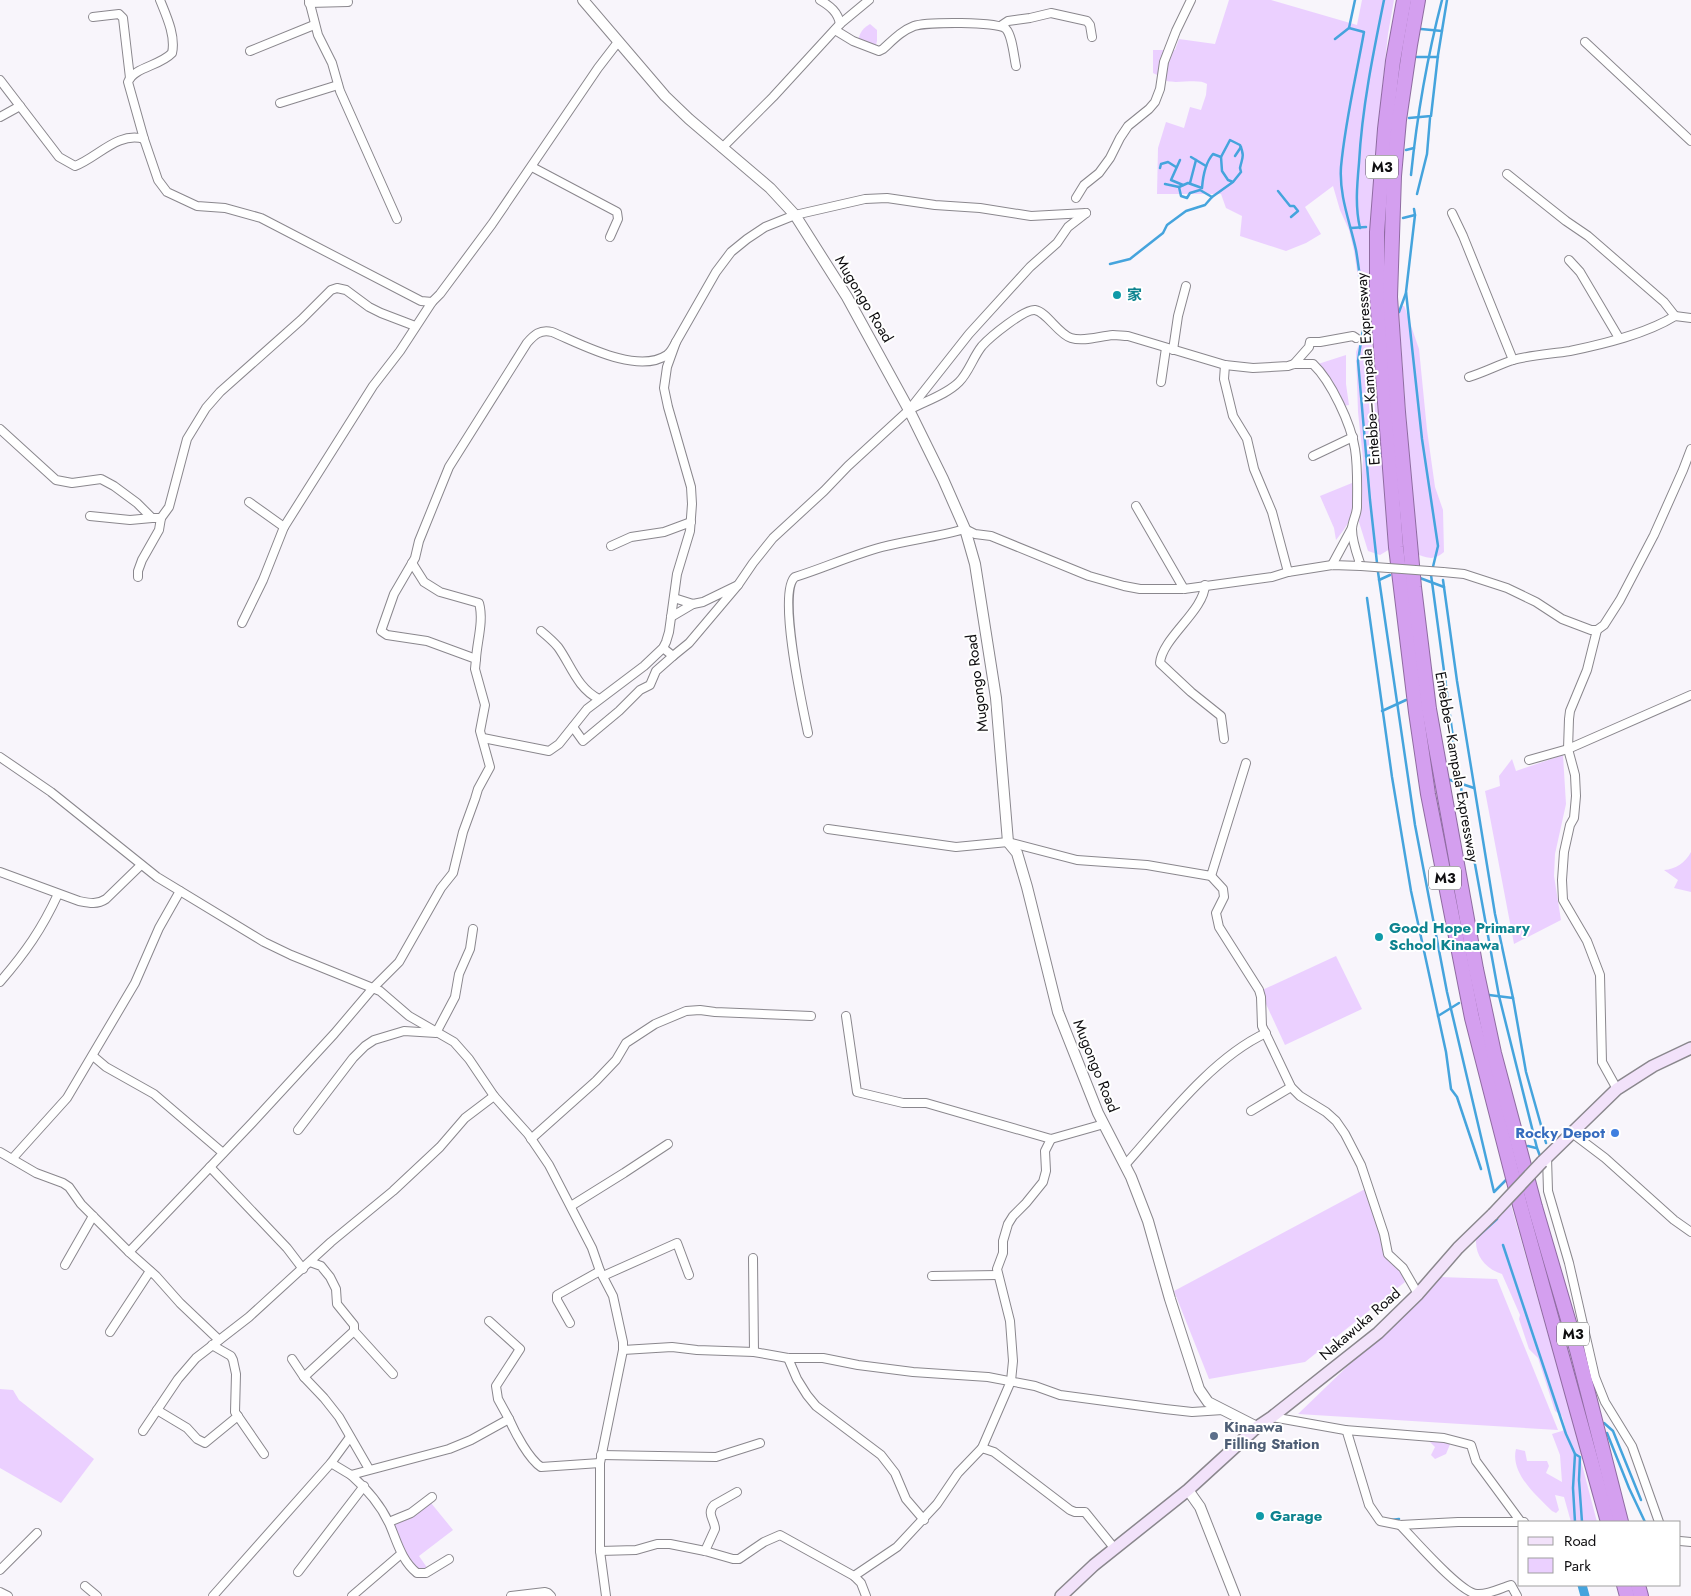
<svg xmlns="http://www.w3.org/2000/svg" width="1691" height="1596" viewBox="0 0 1691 1596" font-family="Jost,'Noto Sans SC',sans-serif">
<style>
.green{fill:#ebd0ff}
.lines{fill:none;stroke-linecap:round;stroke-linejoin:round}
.stream{stroke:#45a4dd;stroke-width:2.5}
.canal{stroke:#45a4dd;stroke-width:9}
.minor-casing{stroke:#8a878d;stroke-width:10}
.tertiary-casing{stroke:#8a878d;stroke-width:12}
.secondary-casing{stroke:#8a878d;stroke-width:14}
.motorway-casing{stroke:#8f6ca1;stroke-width:16}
.minor{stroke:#fff;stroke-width:8}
.tertiary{stroke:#fff;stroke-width:10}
.secondary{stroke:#f2e2fa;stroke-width:11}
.motorway{stroke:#d49fef;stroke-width:14}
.minor-bridge-casing{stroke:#8a878d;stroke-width:10;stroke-linecap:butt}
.secondary-bridge-casing{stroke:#8a878d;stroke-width:14;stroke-linecap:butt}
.minor-bridge{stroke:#fff;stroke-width:8}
.secondary-bridge{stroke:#f2e2fa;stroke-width:11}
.culture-dot{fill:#0f9aa8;stroke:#fff;stroke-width:2}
.shop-dot{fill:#3f7fe0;stroke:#fff;stroke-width:2}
.service-dot{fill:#5c6f8a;stroke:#fff;stroke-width:2}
.labels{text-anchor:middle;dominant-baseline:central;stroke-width:4;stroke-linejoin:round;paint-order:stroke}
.shield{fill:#fff;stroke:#575658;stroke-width:1}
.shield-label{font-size:14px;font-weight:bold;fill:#0f0e10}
.culture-label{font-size:15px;font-weight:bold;fill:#0d838f;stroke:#fff;text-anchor:start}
.street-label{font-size:15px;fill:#0f0e10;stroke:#fff}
.shop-label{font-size:15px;font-weight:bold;fill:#366cbe;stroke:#fff;text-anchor:end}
.service-label{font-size:15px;font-weight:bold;fill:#4e5e75;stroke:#fff;text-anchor:start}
</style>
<rect width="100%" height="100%" fill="#f8f5fb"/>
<g class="green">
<path d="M1229 0H1271L1357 25 1362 0H1394L1388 34 1380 108 1370 229V324L1390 549 1380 555 1368 551 1359 522 1363 459 1358 412 1356 352 1366 327 1370 324 1363 311 1354 251 1349 230 1340 210 1333 186 1305 207 1321 234 1306 243 1286 251 1240 236 1242 216 1226 208 1221 194H1157L1158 148 1166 122 1184 128 1190 107 1201 110 1206 95 1207 84C1199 78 1178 84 1167 81 1162 79 1158 75 1153 73V50H1175L1179 39 1215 44Z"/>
<path d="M870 24 877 30V41L875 49 858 47C858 36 860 30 870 24Z"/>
<path d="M1400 306H1404L1405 308 1419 349 1427 430 1435 487 1443 510 1444 552C1433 561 1429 558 1416 554L1399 315Z"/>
<path d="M1346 355V384L1349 405 1343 406 1333 383 1318 364Z"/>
<path d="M1352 483C1354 513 1355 516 1336 540L1334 528 1320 496Z"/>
<path d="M1563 755 1566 804 1555 854 1554 876 1561 920 1514 944 1485 791 1500 786 1499 776 1512 759 1516 771Z"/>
<path d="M1691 852V892L1674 888 1678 880 1664 870C1676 869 1685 863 1691 852Z"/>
<path d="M1336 956 1362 1009 1285 1045 1260 991Z"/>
<path d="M1367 1188 1405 1282 1305 1362 1209 1379 1174 1291Z"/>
<path d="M1511 1205 1572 1419 1581 1454 1579 1455 1576 1454 1567 1434 1562 1416 1555 1411 1538 1358 1529 1349 1519 1319 1520 1315 1502 1274C1486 1269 1475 1256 1476 1239Z"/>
<path d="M1440 1277 1497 1279 1558 1430 1298 1414Z"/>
<path d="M0 1389 13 1390 19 1400 94 1459 61 1503 0 1468Z"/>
<path d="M1565 1430 1575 1454 1580 1457 1597 1522H1571L1564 1497 1555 1495 1559 1510 1556 1513 1552 1511C1536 1495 1510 1473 1516 1449L1525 1451 1527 1461H1547L1549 1466 1546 1473 1562 1482 1560 1455 1552 1434Z"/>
<path d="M1428 1440 1451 1442 1446 1454 1435 1459 1431 1455 1435 1447Z"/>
<path d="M428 1503H431L453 1530 419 1556 428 1569 419 1570 403 1554 392 1524Z"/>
</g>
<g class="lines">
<g class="stream">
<path d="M1349 28 1364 32C1356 77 1345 122 1341 167 1339 196 1350 222 1356 250 1361 279 1362 307 1371 336"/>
<path d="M1421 29 1442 31"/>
<path d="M1335 39 1349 28 1355 0"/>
<path d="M1417 57H1438"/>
<path d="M1409 118 1431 116 1438 55 1447 0"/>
<path d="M1406 150 1414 148"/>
<path d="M1235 156 1241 147"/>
<path d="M1191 157 1206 166"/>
<path d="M1180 160 1171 180 1183 185"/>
<path d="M1160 168 1161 164 1168 162 1176 167"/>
<path d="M1411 175C1417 116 1427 58 1442 0"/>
<path d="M1190 183 1196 160"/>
<path d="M1165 184 1179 187 1181 196 1187 198 1190 193 1200 190 1212 197"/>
<path d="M1179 187 1188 183 1202 188C1203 175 1205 163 1213 154L1221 157"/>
<path d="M1278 191 1290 206H1294L1298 211 1291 217"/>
<path d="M1417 194 1427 154 1430 118"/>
<path d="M1414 209 1415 215 1406 292 1422 439 1438 546 1431 575 1432 582 1456 760 1499 996 1537 1148 1540 1156"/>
<path d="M1403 218 1415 215"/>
<path d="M1351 228 1366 227"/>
<path d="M1360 228C1355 207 1357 185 1359 163 1362 108 1373 54 1384 0"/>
<path d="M1110 264 1130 259 1135 255 1163 233 1167 225 1186 211 1205 205 1212 197 1233 182 1241 172 1240 168C1242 158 1245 157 1240 145L1230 140 1221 157 1222 171 1228 180 1233 182"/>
<path d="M1399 312 1406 293"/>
<path d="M1365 316 1358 361 1370 500 1378 572 1415 825 1447 992 1494 1192 1506 1180"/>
<path d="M1366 456 1380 454"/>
<path d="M1420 578 1444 587"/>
<path d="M1379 580 1390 575"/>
<path d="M1443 580 1457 681 1495 914 1513 998 1489 995"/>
<path d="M1367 598 1392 777 1411 891 1446 1052 1451 1089 1457 1097 1481 1169"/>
<path d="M1382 711 1406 700"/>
<path d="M1447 779 1474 788"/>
<path d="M1513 998 1526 1072 1546 1143"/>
<path d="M1438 1016 1459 1003"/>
<path d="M1528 1146 1536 1148"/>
<path d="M1476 1238 1497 1219"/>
<path d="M1503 1245 1566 1434 1575 1454 1580 1457 1579 1480 1582 1522"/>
<path d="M1604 1423 1613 1431 1641 1500"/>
<path d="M1607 1433 1629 1488 1645 1522"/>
<path d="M1575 1454 1573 1488 1575 1522"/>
<path d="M1391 1520 1399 1519"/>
</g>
<path class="canal" d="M1582 1585 1585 1596"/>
<g class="minor-casing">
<g id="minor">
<path d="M160 0C166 15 176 36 172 53 160 66 134 67 128 82L144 139 158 180 167 192 197 206 225 208 261 218 421 301 432 302"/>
<path d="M309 0 318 35 332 63 340 91 397 219"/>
<path d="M820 0C830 6 838 12 840 24"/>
<path d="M309 3 348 2"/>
<path d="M93 17 119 14 123 18 130 78"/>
<path d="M1002 25 1008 21 1030 18 1051 13 1087 21 1090 25 1092 37"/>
<path d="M835 30 853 41 879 51 883 49C893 40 901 31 914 26 925 22 998 21 1006 29 1012 35 1014 57 1016 66"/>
<path d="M1585 42 1691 141"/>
<path d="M250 51 314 25"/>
<path d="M0 80 59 157 75 166C97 158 118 131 144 139"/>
<path d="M280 103 338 85"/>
<path d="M0 117 20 106"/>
<path d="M722 148 773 97 840 24 869 0"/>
<path d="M532 167 617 212 618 219 610 237"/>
<path d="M1507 174 1566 221 1588 236 1664 302 1675 316"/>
<path d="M1076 198 1084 185 1099 173 1110 158 1120 138 1128 126 1149 109 1155 102 1160 89 1164 62 1176 31 1191 0"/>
<path d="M1452 213 1463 236 1513 360"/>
<path d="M1569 260 1580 272 1619 338"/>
<path d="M1173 350 1178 316 1186 286"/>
<path d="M1294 364 1309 347 1310 342H1320L1353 336 1356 338"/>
<path d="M1225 365 1224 379 1233 416 1247 439 1254 469 1272 512 1288 572"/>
<path d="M1469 377C1485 372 1498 365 1513 360 1531 355 1551 354 1570 351 1604 344 1646 334 1675 316L1691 318"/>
<path d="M1161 382 1166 348"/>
<path d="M0 429 56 480 72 483 101 479 114 486 137 503 152 518H161"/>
<path d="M1313 456 1353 437"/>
<path d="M249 502 284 527"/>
<path d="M1136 506 1184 589"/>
<path d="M90 516 130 520 152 518"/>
<path d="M611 546 631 537 664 532 691 522"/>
<path d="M412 563 424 582 440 592 479 603C484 621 477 641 476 659"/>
<path d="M1332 565 1352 528"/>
<path d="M1443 572 1464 574 1507 588 1536 602 1562 619 1591 630H1597L1604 625 1620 600 1654 535 1683 470 1691 449"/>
<path d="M138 577V571L142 560 159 530 161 518 169 507 187 439 206 408 220 392 301 320 331 290 337 288 346 290 369 307 381 313 415 326"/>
<path d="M738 585 753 563 773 538 824 491 848 466 909 410 969 334 1030 267 1057 243 1068 227 1086 213"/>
<path d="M1205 585C1204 611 1162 638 1160 663L1191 692 1221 716 1224 739"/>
<path d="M671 617 693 604"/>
<path d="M242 623 263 580 284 527 373 386 400 351 432 302 440 294 492 224 598 68 618 42"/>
<path d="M1597 630 1587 670 1570 711 1569 719 1568 749 1575 775 1576 796 1574 818 1570 825 1564 852 1562 880 1563 900 1587 941 1600 975 1602 1062 1617 1089"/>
<path d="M541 631C547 636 553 641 558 647 571 665 577 688 599 699"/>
<path d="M663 648 673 656 689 643 738 585 703 602 693 604 674 598"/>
<path d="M573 727 583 741 619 711 640 690 650 685 656 671 673 656"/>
<path d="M808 733C803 709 777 591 795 577 824 568 852 555 882 547 909 540 937 537 965 529L975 534 991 536 1089 576 1124 586 1140 589H1184L1272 577 1288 572 1332 565 1361 566C1357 554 1352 542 1352 529 1352 522 1357 514 1357 507 1357 488 1358 468 1355 449 1351 424 1331 381 1313 364H1294L1288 366 1253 368 1225 365 1128 336C1123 336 1118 335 1113 335 1100 336 1084 342 1071 338 1058 334 1047 312 1035 310 1024 309 990 337 982 346 973 357 969 372 959 382 946 395 925 401 909 410"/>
<path d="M483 738 549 751 559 744 587 709 644 666 663 648 666 642 669 632 677 574 690 531 692 504 691 487 668 407 664 388 667 367 676 342 716 272 731 252 747 239 765 227 795 215 865 199 887 198 935 205 980 208 1031 216 1086 213"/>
<path d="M0 757 51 792 157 877 264 942 291 955 380 991 409 1016 454 1042 469 1059 494 1096 528 1134 549 1165 592 1248 600 1271 613 1296 623 1342V1350L600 1463V1551L606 1596"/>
<path d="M1529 760 1568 749 1691 695"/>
<path d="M828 829 956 847 1008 842 1077 860 1147 865 1211 876 1246 763"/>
<path d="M0 872 79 901C89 903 97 905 106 899L141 865"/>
<path d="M1211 876 1223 889 1224 897 1216 913 1219 927 1259 990 1261 997 1262 1026 1291 1087 1300 1096 1326 1112 1336 1121 1345 1134 1361 1165 1384 1234 1388 1254 1403 1268 1418 1294"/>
<path d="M0 982C25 953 42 929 58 894"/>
<path d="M846 1016 857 1092 903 1103H926L1051 1139 1104 1124"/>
<path d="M93 1056 106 1067 154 1094 223 1153"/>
<path d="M1251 1111 1291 1087"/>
<path d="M298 1130 353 1058 365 1046 374 1040 404 1031 436 1033 455 997 459 974 470 949 473 929"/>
<path d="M1572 1133 1605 1158 1674 1220 1691 1232"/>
<path d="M531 1139 596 1081 616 1060 626 1043 655 1024 686 1011 700 1010 715 1012 811 1016"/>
<path d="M0 1152 12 1159 67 1098 135 983 159 928 180 891"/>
<path d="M1547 1157 1548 1191 1569 1263 1595 1377 1605 1402 1632 1446 1659 1522"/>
<path d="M12 1159 36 1173 63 1183 69 1187 81 1204 129 1252 156 1276 180 1303 219 1340"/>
<path d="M1125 1165C1165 1120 1212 1058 1266 1033"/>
<path d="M210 1167 287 1248 303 1269"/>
<path d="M571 1206 624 1173 668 1144"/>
<path d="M129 1252 252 1123 334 1034 373 988 399 962 441 888 453 873 463 832 475 799 478 789 490 767 480 731 485 705 475 669 476 659 427 641 387 635 381 631 394 594 415 558 419 541 449 467 527 343C534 335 540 329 552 332 581 344 637 375 667 355 671 352 674 346 676 342"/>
<path d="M753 1258 754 1352"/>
<path d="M310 1262 321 1266 330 1277 336 1289 337 1304 354 1325V1331L304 1377 324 1398 339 1417 369 1469"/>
<path d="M65 1265 93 1216"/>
<path d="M603 1276 677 1243 689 1275"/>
<path d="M932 1276 998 1275"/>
<path d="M489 1321 520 1349 496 1386 498 1399 509 1419"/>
<path d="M570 1323 557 1300V1295L600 1271"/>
<path d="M354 1331 393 1374"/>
<path d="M110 1332 150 1271"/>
<path d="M212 1345 231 1356 233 1360 236 1374 235 1412 264 1454"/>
<path d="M623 1350 672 1347 697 1350 754 1352 788 1358H823L858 1365 913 1372 988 1377 1035 1386 1060 1395 1165 1409 1192 1412 1223 1410"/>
<path d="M788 1358 797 1379 807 1395 816 1406 881 1455 895 1473 906 1499 924 1520"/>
<path d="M292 1359 304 1377"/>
<path d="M157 1410 187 1428 197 1439 205 1443 238 1416"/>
<path d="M1272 1417 1345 1430 1347 1432 1369 1505 1380 1521 1400 1525 1458 1522H1524"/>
<path d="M1345 1430 1444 1438 1471 1445 1476 1461 1521 1522"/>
<path d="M143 1431 178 1379 196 1358 249 1317 331 1242 393 1191 440 1147 465 1118 494 1096"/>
<path d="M982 1448 1011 1381 1013 1361 1010 1321 997 1269 1003 1253V1241L1008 1224 1013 1216 1026 1203 1043 1182 1046 1171 1045 1151 1051 1139"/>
<path d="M601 1455 716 1457 760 1443"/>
<path d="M331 1463 351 1475"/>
<path d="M389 1522 411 1513 432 1497"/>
<path d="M1400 1525C1414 1539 1460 1593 1477 1594 1488 1595 1501 1588 1511 1585L1517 1596"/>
<path d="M1680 1541 1691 1542"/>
<path d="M600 1551 636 1550 657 1544H670L705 1551 733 1559H739L764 1542 780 1535 854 1576 861 1583 866 1596"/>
<path d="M705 1551 715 1529C715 1520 706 1514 714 1505L737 1492"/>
<path d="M449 1559 426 1573H417C401 1560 397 1541 389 1523 380 1504 367 1489 351 1475L449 1449 471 1440 509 1419C515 1433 529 1459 541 1467L600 1463"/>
<path d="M0 1570 37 1533"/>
<path d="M298 1572 364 1486"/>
<path d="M854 1576 897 1547 937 1504 958 1473 982 1448 994 1452 1070 1510 1075 1512H1085L1115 1549"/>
<path d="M85 1586 97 1596"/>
<path d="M0 1592 8 1596"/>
<path d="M213 1596 331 1463 350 1437"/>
<path d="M352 1596 401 1554"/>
<path d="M511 1596 545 1592 548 1593 551 1596"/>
</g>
</g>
<g class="tertiary-casing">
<g id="tertiary">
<path d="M583 0 665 96 689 119 770 188 795 215 847 297 909 410 943 479 965 529 975 564 996 698 1008 842 1017 853 1027 887 1058 1012 1098 1113 1131 1177 1148 1221 1170 1299 1199 1389 1208 1402 1257 1427"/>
<path d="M1188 1490 1200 1507 1235 1596"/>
</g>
</g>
<g class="secondary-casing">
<g id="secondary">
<path d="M1542 1162 1617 1089 1653 1066 1691 1048"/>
<path d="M1061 1596 1094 1565 1188 1490 1257 1427 1272 1417 1378 1333 1418 1294 1458 1248 1493 1214"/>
</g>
</g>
<g class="motorway-casing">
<g id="motorway">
<path d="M1404 0 1393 61 1385 129 1377 232V297L1396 547 1416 712 1428 794 1472 1018 1520 1205 1608 1522"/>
<path d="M1418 0 1410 45 1399 120 1394 176 1390 297 1398 412 1414 587 1429 709 1476 969 1494 1053 1535 1207 1577 1350 1621 1522"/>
<path d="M1624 1585 1627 1596"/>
<path d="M1638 1585 1641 1596"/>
</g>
</g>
<use href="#minor" class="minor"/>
<use href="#tertiary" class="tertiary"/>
<use href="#secondary" class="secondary"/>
<use href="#motorway" class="motorway"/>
<g class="minor-bridge-casing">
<path id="minor-bridge" d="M1361 566 1443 572"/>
</g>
<g class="secondary-bridge-casing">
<path id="secondary-bridge" d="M1493 1214 1542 1162"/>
</g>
<use href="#minor-bridge" class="minor-bridge"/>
<use href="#secondary-bridge" class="secondary-bridge"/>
</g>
<g class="culture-dot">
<circle cx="1117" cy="295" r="5"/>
<circle cx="1379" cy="937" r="5"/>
<circle cx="1260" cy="1516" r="5"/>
</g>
<circle class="shop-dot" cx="1615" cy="1133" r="5"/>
<circle class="service-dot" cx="1214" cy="1436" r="5"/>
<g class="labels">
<g class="shield">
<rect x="1366" y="155.5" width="32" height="23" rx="4"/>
<rect x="1429" y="866.5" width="32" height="23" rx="4"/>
<rect x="1557" y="1322.5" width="32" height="23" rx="4"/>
</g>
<g class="shield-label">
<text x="1382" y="167">M3</text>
<text x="1445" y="878">M3</text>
<text x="1573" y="1334">M3</text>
</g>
<g class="culture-label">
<text x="1127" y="295">家</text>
<text x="1389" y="928">Good Hope Primary<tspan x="1389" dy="17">School Kinaawa</tspan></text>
<text x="1270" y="1516">Garage</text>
</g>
<g class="street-label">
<text transform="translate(864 299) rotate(59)">Mugongo Road</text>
<text transform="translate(1368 369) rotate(-94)">Entebbe–Kampala Expressway</text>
<text transform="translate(977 683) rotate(-97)">Mugongo Road</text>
<text transform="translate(1457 767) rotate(80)">Entebbe–Kampala Expressway</text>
<text transform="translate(1096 1066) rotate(68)">Mugongo Road</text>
<text transform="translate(1360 1324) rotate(-41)">Nakawuka Road</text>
</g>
<g class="shop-label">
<text x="1605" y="1133">Rocky Depot</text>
</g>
<g class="service-label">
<text x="1224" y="1427">Kinaawa<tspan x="1224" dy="17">Filling Station</tspan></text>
</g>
</g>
<rect x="1518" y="1521" width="162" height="65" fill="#ffffff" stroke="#9f9f9f"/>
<rect x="1528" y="1537" width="25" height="8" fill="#f2e2fa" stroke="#9f9f9f"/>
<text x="1564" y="1546" font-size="15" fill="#0f0e10">Road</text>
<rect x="1528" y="1558" width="25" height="15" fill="#ebd0ff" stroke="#9f9f9f"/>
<text x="1564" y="1571" font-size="15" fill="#0f0e10">Park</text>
</svg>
